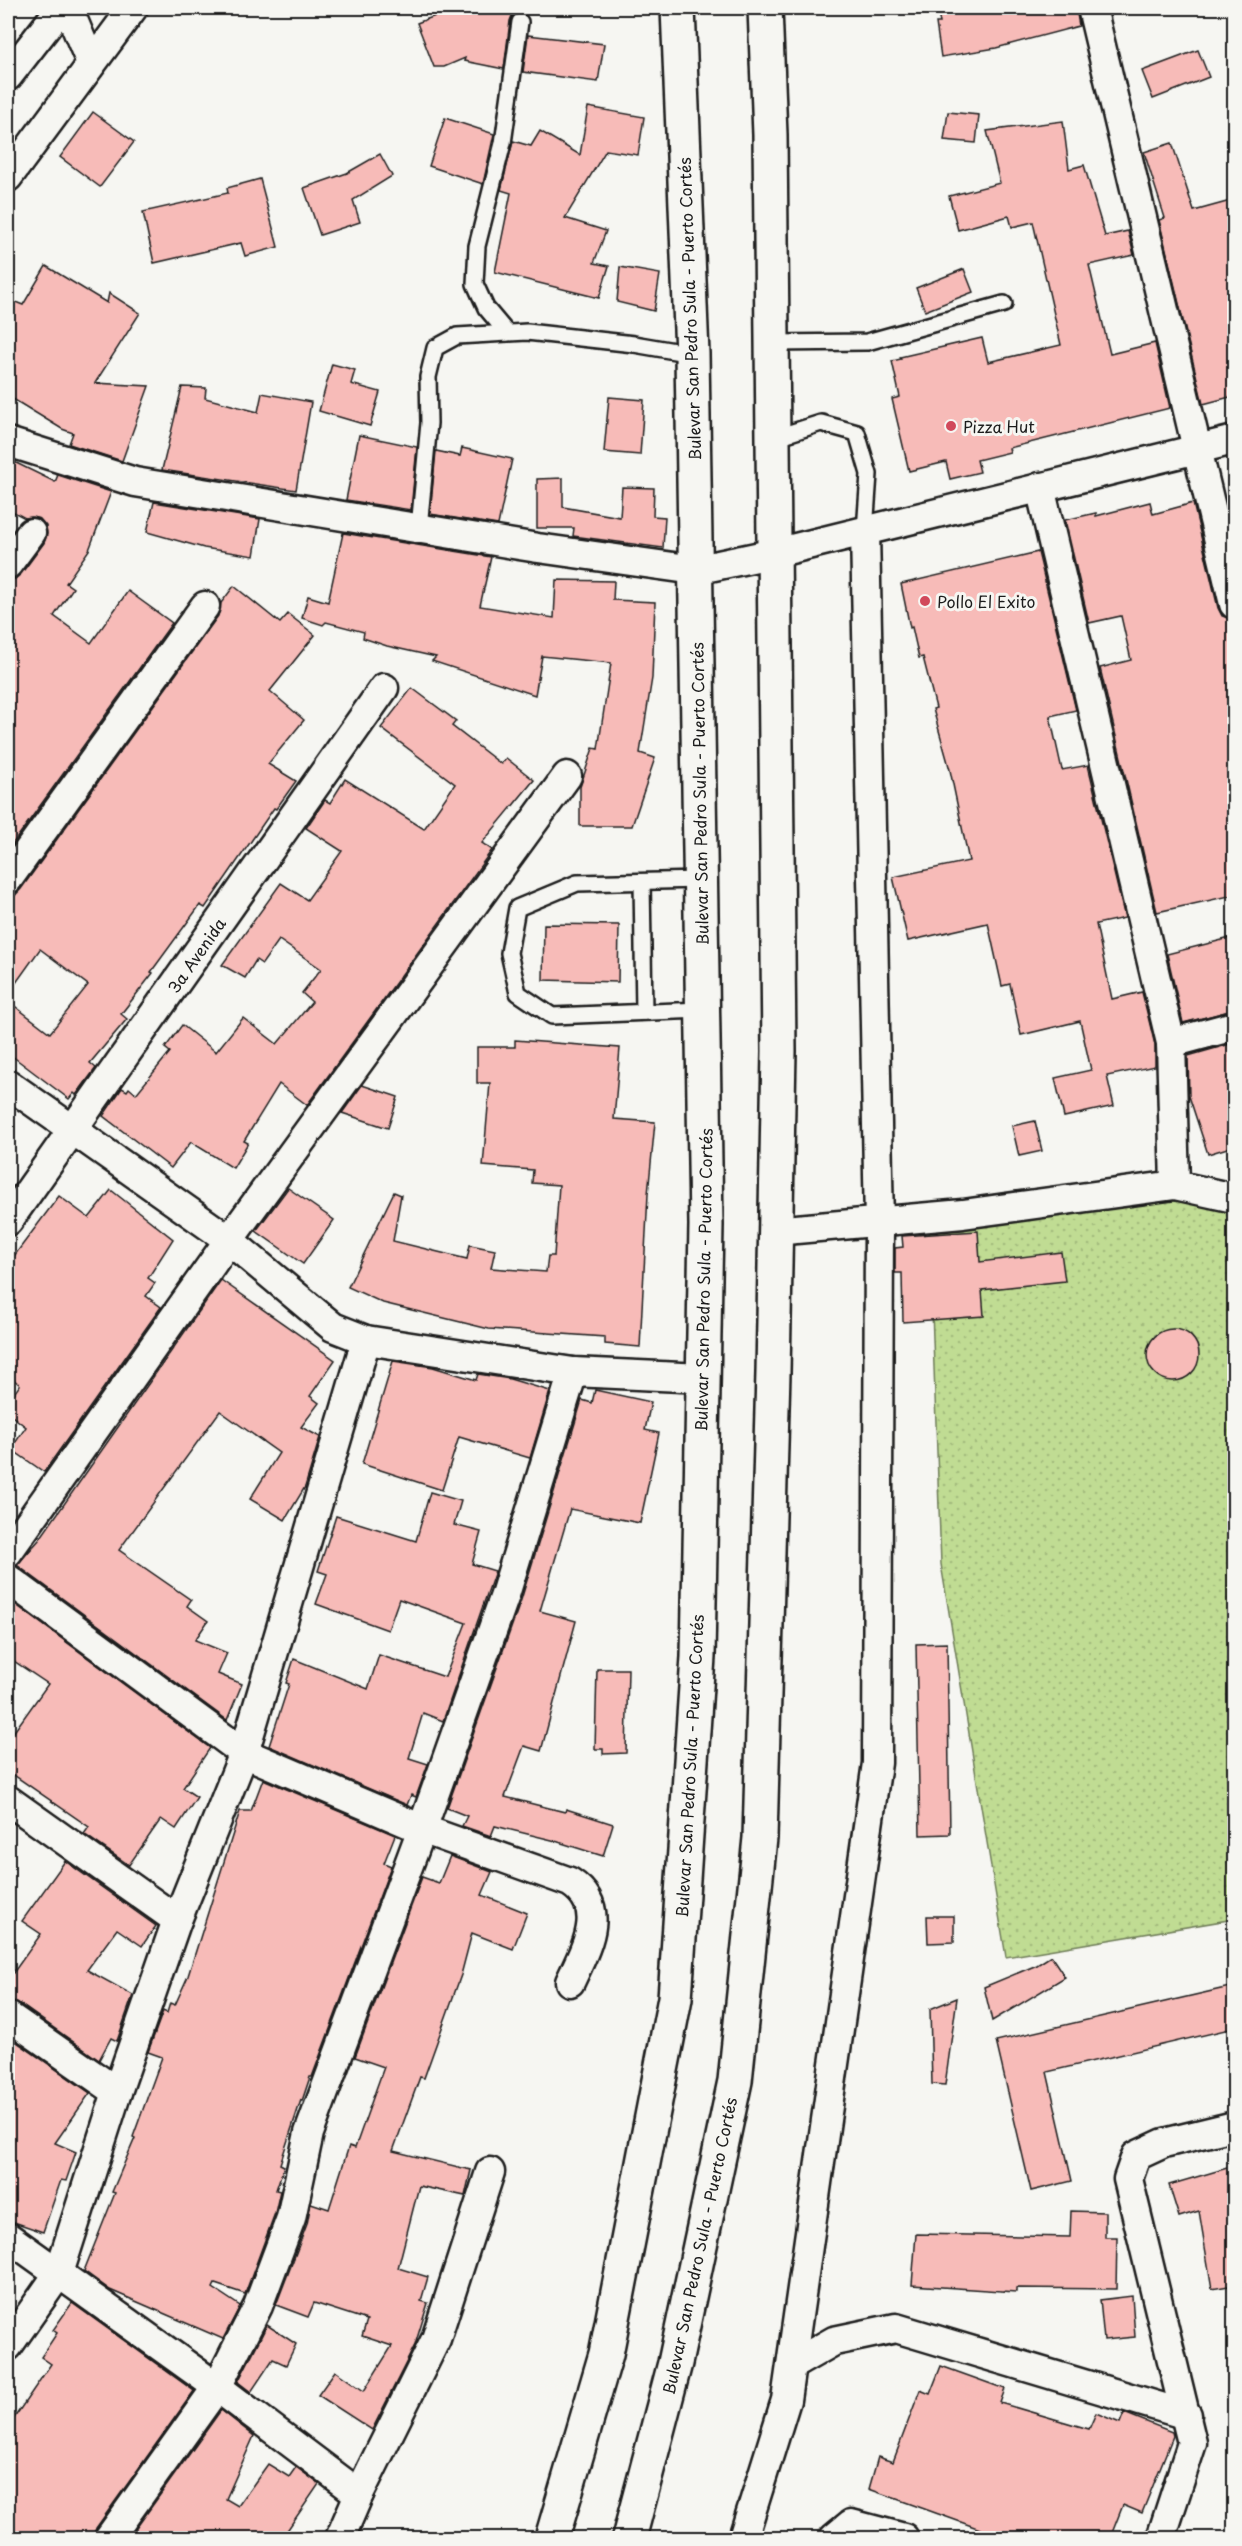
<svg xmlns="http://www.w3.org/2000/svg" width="1242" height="2546" viewBox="0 0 1242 2546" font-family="'Playpen Sans',sans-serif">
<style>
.park{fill:url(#park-dots);stroke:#6e7c58;stroke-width:1.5}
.building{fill:#f7bbb8;stroke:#1c1c1c;stroke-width:1.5}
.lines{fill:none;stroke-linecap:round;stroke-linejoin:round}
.service-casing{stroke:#1c1c1c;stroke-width:20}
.minor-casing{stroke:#1c1c1c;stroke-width:33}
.trunk-casing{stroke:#1c1c1c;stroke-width:38}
.service{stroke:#f6f6f2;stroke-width:15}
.minor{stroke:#f6f6f2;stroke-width:28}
.trunk{stroke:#f6f6f2;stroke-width:33}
.poi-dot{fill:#d1495b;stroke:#f6f6f2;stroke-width:2}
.labels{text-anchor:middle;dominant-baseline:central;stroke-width:6;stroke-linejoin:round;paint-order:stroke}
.street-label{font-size:16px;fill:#1c1c1c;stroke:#f6f6f2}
.poi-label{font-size:16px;fill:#1c1c1c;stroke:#f6f6f2;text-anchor:start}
</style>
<defs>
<pattern id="park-dots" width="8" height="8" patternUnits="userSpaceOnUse" patternTransform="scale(1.5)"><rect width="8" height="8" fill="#c0dc93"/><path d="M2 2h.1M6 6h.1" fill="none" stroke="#a4bc7e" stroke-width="1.8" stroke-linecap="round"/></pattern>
</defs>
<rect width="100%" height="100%" fill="#f6f6f2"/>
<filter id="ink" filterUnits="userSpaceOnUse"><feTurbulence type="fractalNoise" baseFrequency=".0167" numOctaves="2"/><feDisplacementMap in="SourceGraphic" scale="12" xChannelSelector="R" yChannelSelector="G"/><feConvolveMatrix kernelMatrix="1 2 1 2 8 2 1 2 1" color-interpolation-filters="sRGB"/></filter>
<g filter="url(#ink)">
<path class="park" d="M1158 1195 1234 1208V1514L1233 1515 1234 1527V1919L1006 1957 941 1564 929 1226Z"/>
<g class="building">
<path d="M456 8H515L510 21 504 69 464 61 465 58 444 67H434L417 23Z"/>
<path d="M937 8H1076L1079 26 996 48 941 57 936 23H940Z"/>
<path d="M528 35 604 44 598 82 523 72Z"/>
<path d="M1198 50 1209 77 1153 99 1142 71Z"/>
<path d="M588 107 644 117 638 155 606 150 565 218 606 231 594 263 609 266 599 298 495 272 511 193 501 190 513 141 531 146 540 131 580 155Z"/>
<path d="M93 112 134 142 100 187 60 157Z"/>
<path d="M948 112 979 115 976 143 944 140Z"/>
<path d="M445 118 494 134 483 184 429 166Z"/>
<path d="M1063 121 1069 169 1084 165 1105 236 1128 231 1134 255 1089 265 1110 354 1155 343 1170 408 1009 448 1010 452 977 460 980 472 950 479 946 462 909 471 892 399 900 397 892 361 901 359 900 357 982 338 988 362 1061 345 1033 222 1012 227 1009 216 958 230 949 196 1000 183 987 131Z"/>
<path d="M1172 143 1194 211 1234 200V396L1203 404 1159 220 1165 218 1144 152Z"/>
<path d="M380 154 392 176 353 200 360 222 320 235 304 188 347 173Z"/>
<path d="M260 179 278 247 245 256 241 243 154 263 143 212 228 193 227 188Z"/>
<path d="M46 266 107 303 109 293 140 313 95 383 149 386 122 461 69 444 73 433 62 429 8 396V299L23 305Z"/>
<path d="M620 267 660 274 654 311 617 302Z"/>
<path d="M964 269 973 292 925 311 916 288Z"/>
<path d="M332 364 355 370 351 384 380 392 370 426 319 411Z"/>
<path d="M182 387 206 388 205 398 258 412 262 393 311 402 296 490 162 470Z"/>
<path d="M609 397 644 400 640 455 604 452Z"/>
<path d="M359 435 417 447 411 510 346 500Z"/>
<path d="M462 448 512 459 498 525 430 514 436 451 460 456Z"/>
<path d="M8 459 55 482 58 475 111 492 89 550 66 583 73 588 54 616 91 643 128 591 172 623 11 846 8 843V580L15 579 21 574 44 543 47 534 46 526 40 519 32 517 25 518 8 509Z"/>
<path d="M563 478V507L620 517 622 487 654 488 653 516 665 517 663 548 573 536 574 528H537V479Z"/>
<path d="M154 502 260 519 254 556 204 548 147 532Z"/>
<path d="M1150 502 1153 514 1193 503 1218 608 1222 616 1234 620V895L1157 912 1100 668 1131 660 1121 616 1089 623 1065 520 1096 513V516Z"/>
<path d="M343 533 491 557 480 606 554 618 556 580 614 581 613 600 655 602 652 678 640 753 655 758 632 826H580V787L593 748 598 749 611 663 542 656 535 695 432 661 436 657 387 646 363 638 364 632 326 622 323 625 302 618 308 596 328 602Z"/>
<path d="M1038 552 1076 710 1050 716 1062 770 1088 765 1125 918 1096 924 1112 999 1142 992 1155 1045V1066L1107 1076 1114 1106 1064 1117 1055 1078 1091 1070 1080 1021 1021 1035 1010 984 1002 986 988 923 908 941 893 877 969 861 950 770 933 709 936 708 923 657 919 658 912 627 910 628 901 584Z"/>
<path d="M234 586 280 623 288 614 315 635 270 691 304 720 268 764 296 781 276 809 274 808 205 908 200 905 151 972 153 973 121 1014 127 1019 90 1063 96 1068 76 1095 74 1093 69 1099 8 1053V1001L50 1033 88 985 40 949 8 994V903L21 889 218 616 221 603Z"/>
<path d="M412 688 456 721 452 726 501 764 506 758 534 780 482 843 492 850 307 1105 279 1084 244 1141 248 1143 233 1168 191 1142 171 1168 103 1116 122 1088 127 1091 129 1088 136 1094 170 1052 165 1048 182 1025 216 1052 243 1018 277 1044 312 1002 302 993 321 969 279 940 262 964 256 960 245 978 222 965 281 883 307 900 342 851 306 828 325 800 330 803 345 779 424 829 455 784 381 728Z"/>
<path d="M544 924 619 925 618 982 543 980Z"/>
<path d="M1234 937V1010L1183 1023 1167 954Z"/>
<path d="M515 1040 620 1048 614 1119 655 1122 648 1194 640 1347 605 1344V1337L489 1329 383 1303 348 1287 394 1192 401 1195 393 1241 467 1259 470 1245 495 1250 491 1268 546 1272 548 1256H554L559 1185 532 1183 533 1170 483 1166 490 1083H477V1047H515Z"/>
<path d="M1234 1043V1146L1208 1154 1189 1096 1188 1056Z"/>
<path d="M362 1085 398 1097 388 1128 342 1113Z"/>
<path d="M1035 1121 1042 1151 1019 1156 1012 1126Z"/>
<path d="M288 1188 334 1220 303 1264 256 1231Z"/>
<path d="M111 1190 173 1239 148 1278 155 1283 146 1296 161 1307 44 1472 11 1449 26 1427 8 1413V1402L20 1385 8 1375V1264L59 1196 89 1218Z"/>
<path d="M978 1231 980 1262 1061 1252 1065 1281 982 1290 984 1316 903 1322 902 1273H895V1248L903 1247 902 1236Z"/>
<path d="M221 1280 335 1360 310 1396 319 1403 301 1427 320 1437 305 1487 285 1520 250 1499 279 1453 220 1411 119 1550 191 1600 187 1606 208 1621 195 1640 227 1653 218 1674 242 1684 227 1720 17 1565 39 1540Z"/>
<circle cx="1173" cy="1355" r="26"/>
<path d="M393 1361 433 1367 476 1380 478 1374 510 1379 550 1391 530 1458 459 1437 442 1490 362 1464Z"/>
<path d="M595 1390 651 1402 645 1430 659 1433 640 1523 570 1509 540 1611 576 1621 541 1751 524 1746 505 1797 565 1812 566 1809 613 1824 603 1856 552 1840 495 1826 491 1836 462 1826 467 1816 447 1808 521 1600 582 1400 592 1403Z"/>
<path d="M430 1492 461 1501 454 1525 481 1532 472 1564 495 1571 443 1721 423 1713 409 1758 428 1764 416 1797 411 1795 407 1805 269 1746 289 1684 286 1683 294 1659 368 1689 379 1655 445 1677 466 1623 399 1599 388 1630 316 1604 327 1574 318 1571 336 1516 416 1541Z"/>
<path d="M8 1599 210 1748 183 1788 197 1797 176 1829 161 1819 129 1865 84 1834 89 1827 8 1771V1740L48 1684 8 1657Z"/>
<path d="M947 1643 950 1834 920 1835 916 1644Z"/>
<path d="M597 1669H628L626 1753 603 1754V1749H595Z"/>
<path d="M263 1779 395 1835 384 1863 391 1866 312 2077H310L302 2101 301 2100 280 2164 284 2166 276 2190 280 2191 275 2213 245 2294 215 2284 213 2288 240 2306 223 2339 110 2290 84 2271 115 2193 112 2192 135 2138 133 2137 162 2057 148 2052 163 2011 167 2013 170 2003 175 2005 188 1976 240 1811H251Z"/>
<path d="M450 1856 492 1872 482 1895 527 1913 513 1949 472 1933 461 1975 424 2078 420 2077 393 2151 471 2170 465 2196 419 2186 398 2268 428 2277 421 2301 428 2303 415 2345 372 2430 318 2395 335 2371 364 2391 392 2346 362 2336 367 2320 314 2303 308 2317 276 2305 307 2224 311 2203 329 2209 349 2146 355 2148 384 2067 355 2057 422 1877 439 1883Z"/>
<path d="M65 1861 156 1926 142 1946 117 1929 87 1970 133 1995 117 2041 111 2038 99 2060 17 2002 8 2000V1980L41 1934 22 1921Z"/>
<path d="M927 1916H954V1942L928 1943Z"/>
<path d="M1051 1956 1065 1977 992 2021 984 1987 1037 1965Z"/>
<path d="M1234 1986V2028L1047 2072 1072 2181 1031 2191 996 2041Z"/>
<path d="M957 1998 945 2085 932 2084 930 2009Z"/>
<path d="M8 2036 90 2093 55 2143 76 2152 66 2181 61 2180 43 2232 8 2220Z"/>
<path d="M1234 2166V2285L1212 2289 1199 2211 1179 2217 1169 2185Z"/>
<path d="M1071 2211 1105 2212V2237H1117L1116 2289 1016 2288V2292L912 2285 916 2234 1070 2237Z"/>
<path d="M1132 2296 1135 2337 1104 2340 1100 2300Z"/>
<path d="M72 2303 194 2391 96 2528 93 2538H8V2427L51 2364 41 2357 57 2333 53 2330Z"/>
<path d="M267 2325 296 2344 286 2365 273 2359 251 2392 238 2382Z"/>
<path d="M941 2366 1005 2389 1000 2403 1089 2429 1096 2413 1120 2423 1124 2413 1172 2432 1173 2436 1142 2513 1123 2505 1110 2538H993L994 2534 869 2489 878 2457 893 2462 920 2390 930 2394Z"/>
<path d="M221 2410 254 2436 226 2499 238 2506 268 2464 289 2477 296 2467 319 2484 282 2538H129Z"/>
</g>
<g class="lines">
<g class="service-casing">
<g id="service">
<path d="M507 333 486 308 475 284 477 246 503 143 520 22"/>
<path d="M772 343 867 342 1004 304"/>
<path d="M774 438 821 423 857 433 869 474 865 531"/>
<path d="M419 528 429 423 428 377 435 348 457 336 527 332 634 344 692 354"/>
<path d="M700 880 577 883 517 908 509 953 518 993 552 1016 702 1010"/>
<path d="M642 882 644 1012"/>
</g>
</g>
<g class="minor-casing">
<g id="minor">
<path d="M68 8 91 63"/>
<path d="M1092 8 1234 604"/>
<path d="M8 76 61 8"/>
<path d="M8 177 133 8"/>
<path d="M8 442 135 482 538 548 695 570 775 553 1234 440"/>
<path d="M1040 487 1171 1043 1175 1185"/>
<path d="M8 564 31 533"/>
<path d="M8 879 205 606"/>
<path d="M1171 1043 1234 1026"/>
<path d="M8 1084 229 1240 333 1327 366 1340 573 1372 703 1378"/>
<path d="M8 1221 384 688"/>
<path d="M774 1231 963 1214 1175 1185 1234 1198"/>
<path d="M8 1552 229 1240 567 776"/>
<path d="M8 1579 244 1753 422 1829 570 1882C610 1908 585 1949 570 1982"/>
<path d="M8 1800 177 1920"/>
<path d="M8 2016 117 2092"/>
<path d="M8 2237 217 2387 359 2494"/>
<path d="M8 2346 59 2273 117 2092 177 1920 244 1753 366 1340"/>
<path d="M792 2365 834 2341 896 2328 1187 2415"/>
<path d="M109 2538 217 2387 258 2306 291 2218 309 2133 422 1829 505 1595 573 1372"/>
<path d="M340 2538 359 2494 436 2339 490 2172"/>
<path d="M743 2538 786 2400 877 1763 879 1223 865 531"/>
<path d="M834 2538 851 2524 904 2538"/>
<path d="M1161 2538 1192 2443 1128 2179 1136 2156 1164 2143 1234 2126"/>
</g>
</g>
<g class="trunk-casing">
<g id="trunk">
<path d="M552 2538 606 2354 675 1998 698 1657 706 1225 692 354 678 8"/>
<path d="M629 2538 675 2363 735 2081 760 1838 773 1373 779 1051 770 135 765 8"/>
</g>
</g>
<use href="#service" class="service"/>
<use href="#minor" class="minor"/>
<use href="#trunk" class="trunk"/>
</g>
</g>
<g class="poi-dot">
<circle cx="951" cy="426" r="6"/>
<circle cx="925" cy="601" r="6"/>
</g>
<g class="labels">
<g class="street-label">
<text transform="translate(689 309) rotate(-92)">Bulevar San Pedro Sula - Puerto Cortés</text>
<text transform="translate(699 794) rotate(-91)">Bulevar San Pedro Sula - Puerto Cortés</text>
<text transform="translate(196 955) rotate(-55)">3a Avenida</text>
<text transform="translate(703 1280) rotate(-89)">Bulevar San Pedro Sula - Puerto Cortés</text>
<text transform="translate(689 1766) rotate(-87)">Bulevar San Pedro Sula - Puerto Cortés</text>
<text transform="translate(699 2246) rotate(-78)">Bulevar San Pedro Sula - Puerto Cortés</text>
</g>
<g class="poi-label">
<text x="963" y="426">Pizza Hut</text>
<text x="937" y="601">Pollo El Exito</text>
</g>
</g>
<rect width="1242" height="2546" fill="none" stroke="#f6f6f2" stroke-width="30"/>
<rect x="15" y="15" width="1212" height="2516" fill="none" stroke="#1c1c1c" stroke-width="2" filter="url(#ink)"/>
</svg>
